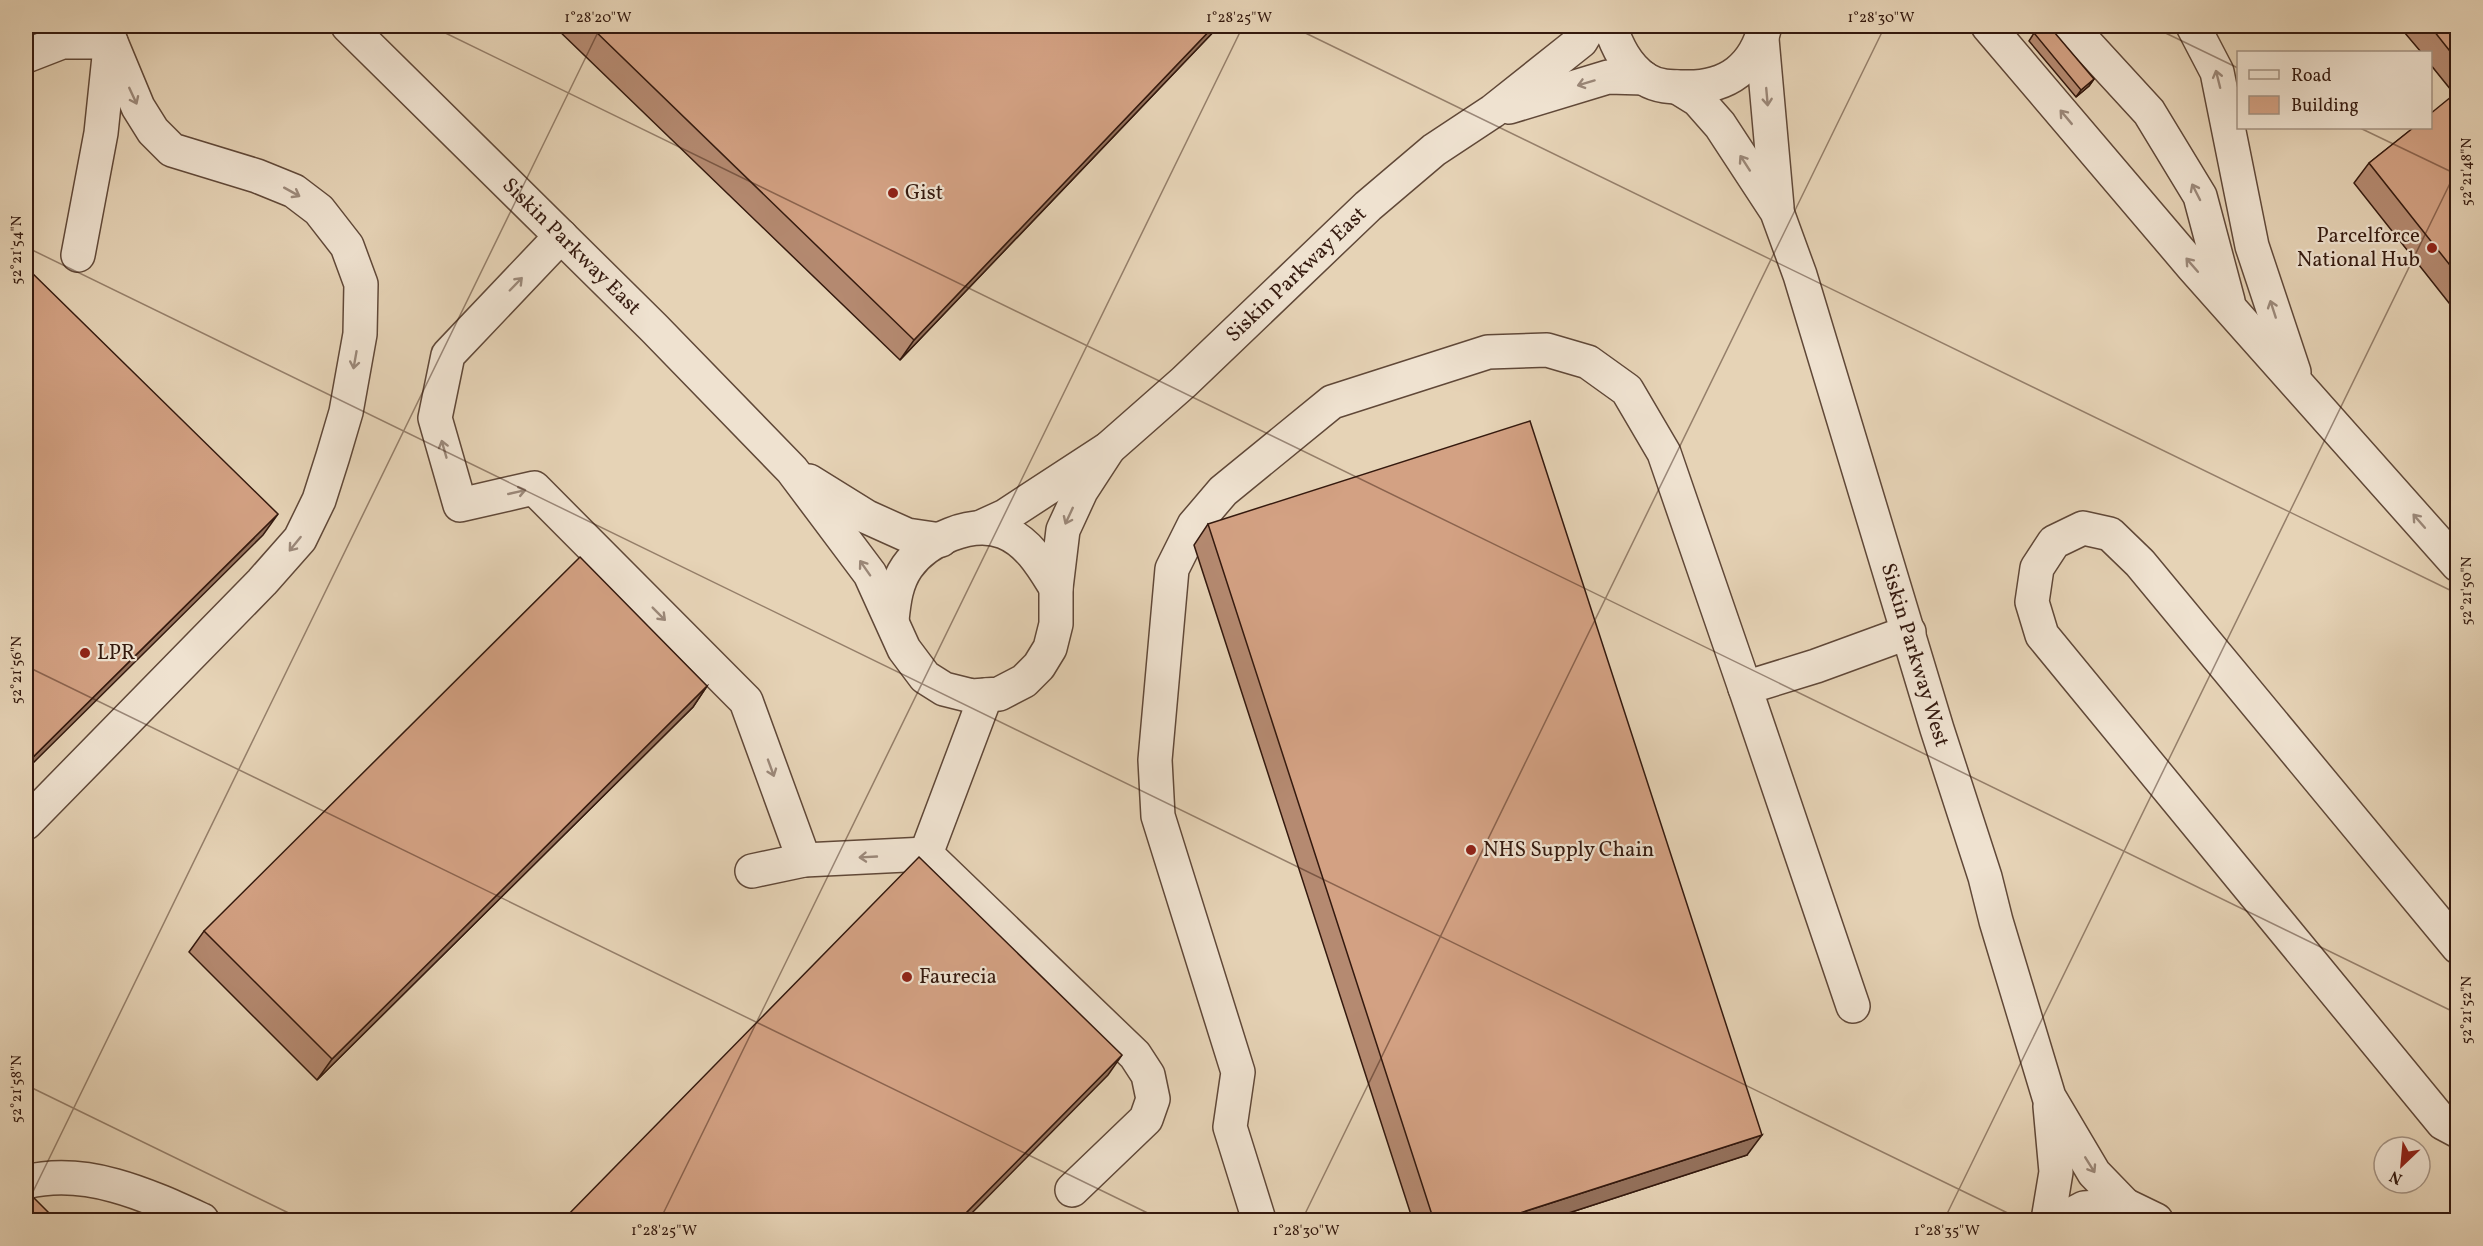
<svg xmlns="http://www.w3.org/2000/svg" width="2483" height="1246" viewBox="0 0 2483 1246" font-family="Vollkorn,serif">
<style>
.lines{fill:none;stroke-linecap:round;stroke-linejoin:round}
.minor-casing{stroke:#604838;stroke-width:36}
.minor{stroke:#efe2d0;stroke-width:33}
.wall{fill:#b58a71;stroke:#34190e;stroke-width:1.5}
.shaded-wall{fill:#94715c;stroke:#34190e;stroke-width:1.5}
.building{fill:#d3a183;stroke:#34190e;stroke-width:1.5}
.oneway{stroke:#9b8879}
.ticks{fill:none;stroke:#34190e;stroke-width:1.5;stroke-opacity:0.45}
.poi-dot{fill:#8f2418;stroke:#efe2d0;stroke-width:2}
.labels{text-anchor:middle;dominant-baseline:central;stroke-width:4.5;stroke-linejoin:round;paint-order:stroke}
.poi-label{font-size:21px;fill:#34190e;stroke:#efe2d0;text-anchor:start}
.street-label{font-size:21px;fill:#34190e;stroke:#efe2d0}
.neatline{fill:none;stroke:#34190e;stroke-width:2}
.ticks-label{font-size:15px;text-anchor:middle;fill:#34190e}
</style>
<rect width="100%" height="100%" fill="#e6d3b6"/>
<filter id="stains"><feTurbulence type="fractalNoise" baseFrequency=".00333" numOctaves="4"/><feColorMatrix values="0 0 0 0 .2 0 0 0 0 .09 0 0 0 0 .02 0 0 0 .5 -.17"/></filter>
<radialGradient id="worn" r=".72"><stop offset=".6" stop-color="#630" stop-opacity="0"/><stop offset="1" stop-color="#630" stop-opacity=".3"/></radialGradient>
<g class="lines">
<g class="minor-casing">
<g id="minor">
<path id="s1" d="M348 26 654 328 792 470 870 574 904 649 925 677 944 689 972 696 999 694 1024 681 1039 666 1050 648 1056 624V588L1063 530 1081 491 1109 448"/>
<path d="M1610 26C1617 46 1626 66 1645 79 1658 87 1671 87 1685 87 1728 88 1755 67 1765 26"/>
<path d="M1988 26 2193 267 2458 565"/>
<path d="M2070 26 2149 112 2200 196 2228 301"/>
<path d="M2193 26 2217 72 2252 246 2294 372"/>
<path d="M1762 39 1777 207"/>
<path d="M26 56 62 42H111"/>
<path id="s2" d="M1677 87 1698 100 1720 125 1777 212 1800 275 1937 729 1985 877 1996 921 2049 1097 2094 1173 2125 1205"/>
<path d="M1509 107 1608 77 1644 78"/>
<path d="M561 236 448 355 435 418 460 505 534 488 746 701 804 860"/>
<path d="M78 255 101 133 110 47"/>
<path d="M809 481 867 517 907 535 941 540"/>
<path id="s3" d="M981 527 1005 516 1109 448 1184 382 1368 206 1434 150 1493 111 1581 41 1590 26"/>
<path d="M892 620C894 601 896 583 907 567 926 540 972 519 1004 532 1029 542 1043 567 1056 588"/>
<path d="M26 823 262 582 300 539 319 500 333 456 346 412 360 334 361 284 347 246 319 210 294 191 257 176 172 150 153 131 138 107 111 42"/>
<path d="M926 854 986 695"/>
<path d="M752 871 804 860 926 854 1135 1055 1148 1075 1153 1099 1146 1119 1072 1190"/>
<path d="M2458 947 2140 563 2110 534 2083 528 2054 542 2037 568 2032 602 2042 635 2443 1123 2458 1131"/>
<path d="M1853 1006 1745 688 1816 666 1909 632"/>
<path d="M26 1182C87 1167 147 1195 202 1220"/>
<path d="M1259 1220 1230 1127 1238 1072 1158 816 1155 760 1172 569 1194 525 1223 491 1332 402 1488 352 1547 350 1588 362 1627 390 1664 453 1745 688"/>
<path d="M2048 1220 2056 1172 2050 1106"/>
<path d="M2061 1220 2084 1208 2125 1205 2156 1220"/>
</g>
</g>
<use href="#minor" class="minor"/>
</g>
<g class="wall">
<path d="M554 26H1219L900 360Z"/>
<path d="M2399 26H2457V313L2354 183 2369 163 2455 95 2430 64V52H2421Z"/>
<path d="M2034 33 2094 79 2089 86 2076 97 2029 41Z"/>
<path d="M1208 524 1747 1155 1544 1221H1413L1194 545Z"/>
<path d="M707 686 693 707 317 1080 189 952 204 931Z"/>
</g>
<g class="shaded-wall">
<path d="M1214 26H1219L900 360 914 340Z"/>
<path d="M2094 79 2089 86 2076 97 2081 90Z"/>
<path d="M278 514 263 535 26 770V764Z"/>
<path d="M707 686 693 707 317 1080 332 1059Z"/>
<path d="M1122 1055 1108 1075 964 1221H958Z"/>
<path d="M1762 1135 1747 1155 1544 1221H1495Z"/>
</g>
<g class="building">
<path d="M590 26H1214L914 340Z"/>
<path d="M2044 26H2049L2094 79 2081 90 2034 33Z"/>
<path d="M2430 26H2457V60Z"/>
<path d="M2457 92V274L2369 163 2413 128H2430V114Z"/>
<path d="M26 267 278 514 26 764Z"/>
<path d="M1530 421 1762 1135 1495 1221H1434L1208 524Z"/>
<path d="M580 557 707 686 332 1059 204 931Z"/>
<path d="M919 857 1122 1055 958 1221H562Z"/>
<path d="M30 1194 57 1221H26V1198Z"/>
</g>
<defs><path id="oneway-shaft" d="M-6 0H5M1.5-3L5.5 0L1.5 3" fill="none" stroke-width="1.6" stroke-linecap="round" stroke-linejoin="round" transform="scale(1.5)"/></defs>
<g class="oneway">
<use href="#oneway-shaft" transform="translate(2218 79) rotate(-104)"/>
<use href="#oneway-shaft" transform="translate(1586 83) rotate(163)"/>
<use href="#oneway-shaft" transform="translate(133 96) rotate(65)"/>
<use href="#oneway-shaft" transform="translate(1767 97) rotate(85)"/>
<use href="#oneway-shaft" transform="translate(2066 117) rotate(-130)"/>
<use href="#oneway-shaft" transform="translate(1745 163) rotate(-123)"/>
<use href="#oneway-shaft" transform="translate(292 192) rotate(29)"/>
<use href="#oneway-shaft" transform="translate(2196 192) rotate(-117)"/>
<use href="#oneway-shaft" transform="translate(2192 265) rotate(-131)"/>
<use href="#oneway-shaft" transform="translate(516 284) rotate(-46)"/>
<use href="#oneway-shaft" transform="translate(2273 309) rotate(-108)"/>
<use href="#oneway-shaft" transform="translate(355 360) rotate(100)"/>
<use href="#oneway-shaft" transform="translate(444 449) rotate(-106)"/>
<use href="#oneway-shaft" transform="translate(517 492) rotate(-13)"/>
<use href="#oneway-shaft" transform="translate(1069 516) rotate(115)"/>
<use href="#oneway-shaft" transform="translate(2419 521) rotate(-131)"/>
<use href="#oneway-shaft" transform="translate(295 544) rotate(129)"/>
<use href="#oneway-shaft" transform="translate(865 568) rotate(-125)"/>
<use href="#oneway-shaft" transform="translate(659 614) rotate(45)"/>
<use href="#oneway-shaft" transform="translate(771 768) rotate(70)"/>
<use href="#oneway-shaft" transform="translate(868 857) rotate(177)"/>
<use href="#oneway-shaft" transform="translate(2090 1165) rotate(58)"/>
</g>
<path class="ticks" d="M431 26 2458 1014M1291 26 2458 594M2151 26 2238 68M2360 128 2458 175M26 247 2022 1220M26 666 1162 1220M26 1085 303 1220M26 1206 601 26M660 1220 1243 26M1302 1220 1885 26M1944 1220 2458 167"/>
<g class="poi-dot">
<circle cx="893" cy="193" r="6"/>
<circle cx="2432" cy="248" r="6"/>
<circle cx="85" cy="653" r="6"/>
<circle cx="1471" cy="850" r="6"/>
<circle cx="907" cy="977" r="6"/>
</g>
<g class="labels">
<g class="poi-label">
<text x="905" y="193">Gist</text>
<text x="2420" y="236" text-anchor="end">Parcelforce<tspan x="2420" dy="24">National Hub</tspan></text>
<text x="97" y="653">LPR</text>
<text x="1483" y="850">NHS Supply Chain</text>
<text x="919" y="977">Faurecia</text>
</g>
<g class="street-label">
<text stroke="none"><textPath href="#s1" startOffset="314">Siskin Parkway East</textPath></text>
<text stroke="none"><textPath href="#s3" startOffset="406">Siskin Parkway East</textPath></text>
<text stroke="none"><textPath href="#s2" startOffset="626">Siskin Parkway West</textPath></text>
</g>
</g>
<rect width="2483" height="1246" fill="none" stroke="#e6d3b6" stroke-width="66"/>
<rect x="2237" y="51" width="195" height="78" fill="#efe2d0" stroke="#a49282" stroke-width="1.5"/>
<rect x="2249" y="70" width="30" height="9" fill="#efe2d0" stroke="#a49282" stroke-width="1.5"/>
<text x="2291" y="81" font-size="18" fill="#34190e">Road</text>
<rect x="2249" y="96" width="30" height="18" fill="#d3a183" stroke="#a49282" stroke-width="1.5"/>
<text x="2291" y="111" font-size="18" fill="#34190e">Building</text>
<g transform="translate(2402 1165) rotate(206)"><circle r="28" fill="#efe2d0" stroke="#a49282" stroke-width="1.5"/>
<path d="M0-4.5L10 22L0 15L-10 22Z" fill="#8f2418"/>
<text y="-9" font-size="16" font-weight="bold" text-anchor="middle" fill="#34190e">N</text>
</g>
<rect x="33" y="33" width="2417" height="1180" class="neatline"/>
<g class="ticks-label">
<text x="598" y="22">1°28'20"W</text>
<text x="1239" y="22">1°28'25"W</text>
<text x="1881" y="22">1°28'30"W</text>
<text transform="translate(2466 172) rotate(-90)" y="5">52°21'48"N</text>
<text transform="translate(16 250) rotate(-90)" y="5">52°21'54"N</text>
<text transform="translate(2466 591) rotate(-90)" y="5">52°21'50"N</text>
<text transform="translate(16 670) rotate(-90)" y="5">52°21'56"N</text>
<text transform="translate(2466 1010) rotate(-90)" y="5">52°21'52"N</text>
<text transform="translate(16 1089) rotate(-90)" y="5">52°21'58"N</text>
<text x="664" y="1235">1°28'25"W</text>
<text x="1306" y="1235">1°28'30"W</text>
<text x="1947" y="1235">1°28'35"W</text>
</g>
<rect width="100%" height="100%" filter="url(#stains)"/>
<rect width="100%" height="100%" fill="url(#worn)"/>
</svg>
